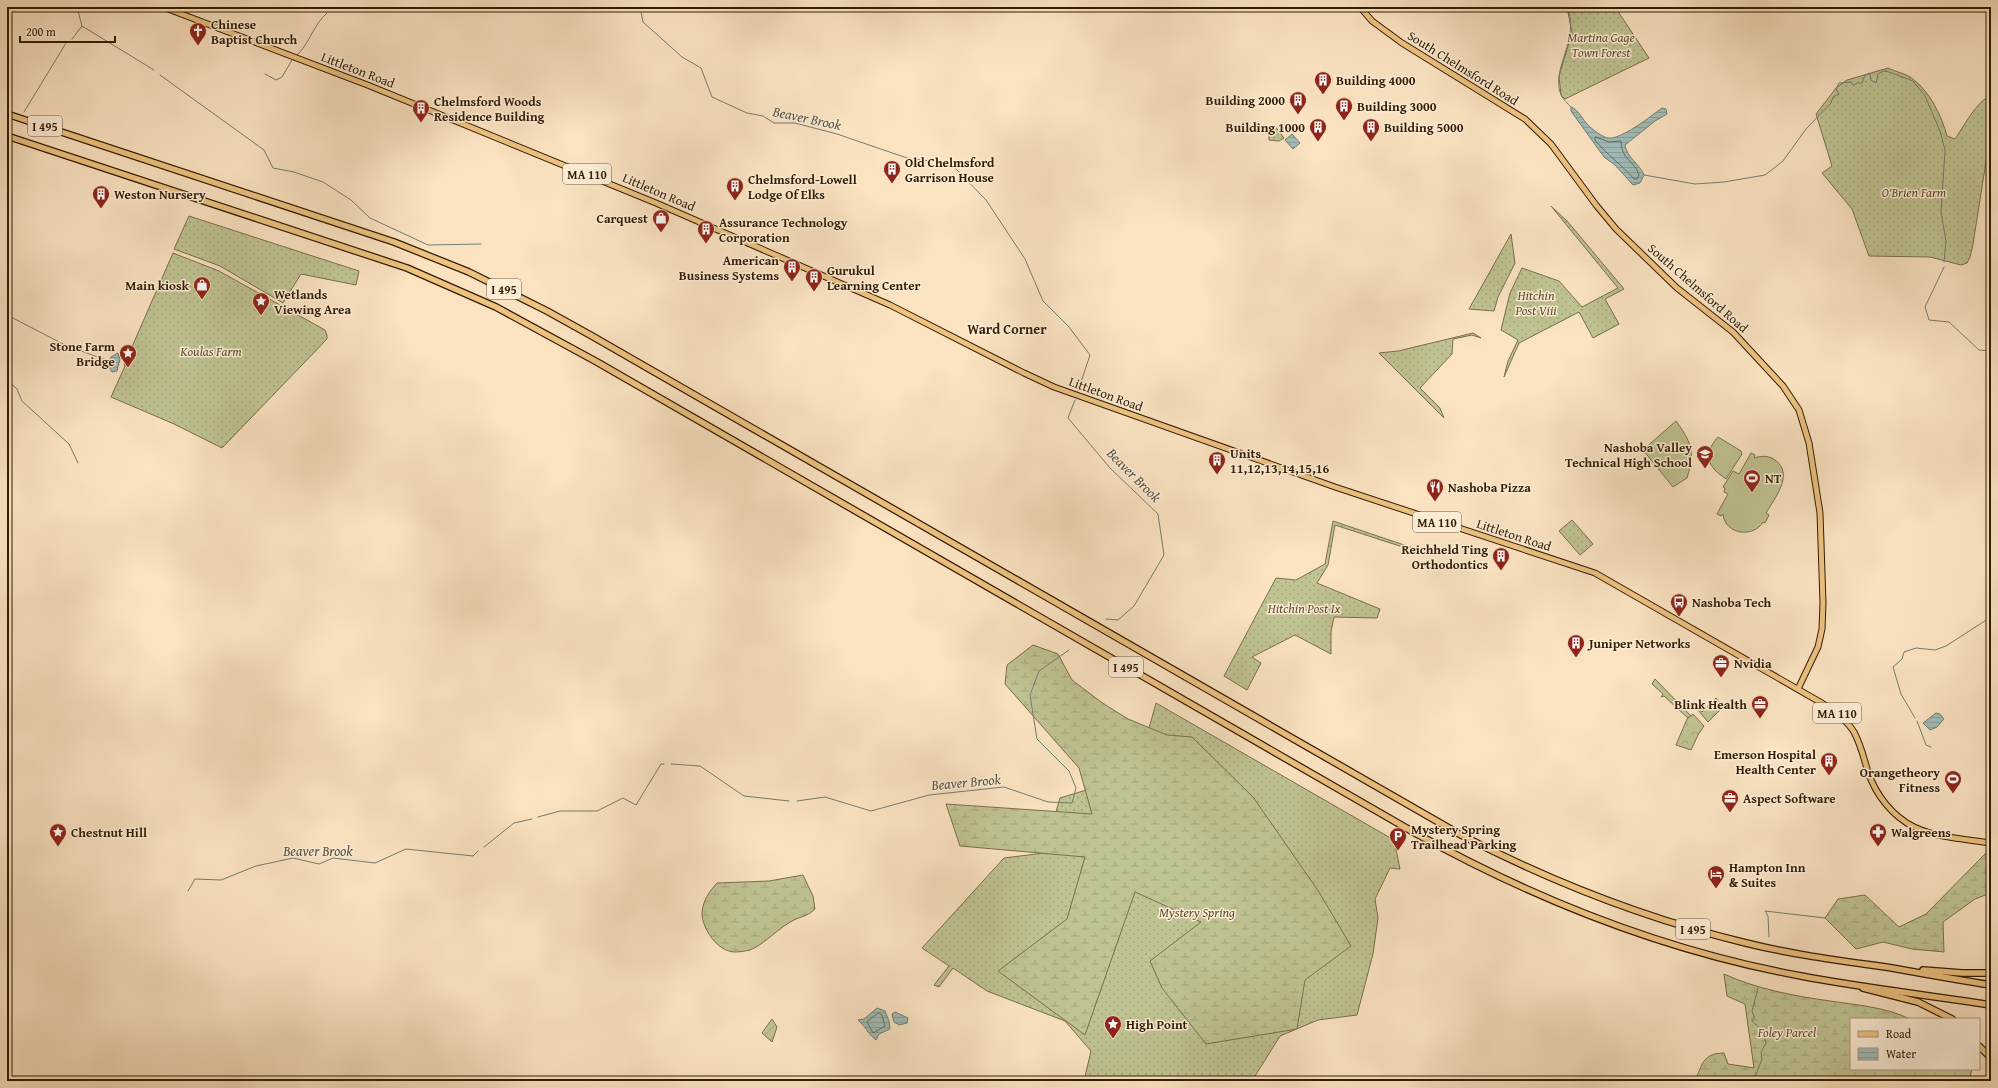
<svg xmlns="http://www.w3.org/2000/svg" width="1998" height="1088" viewBox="0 0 1998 1088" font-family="'Gentium Book Plus',serif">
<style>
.grass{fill:url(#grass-dots);stroke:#797049}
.forest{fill:url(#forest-crowns);stroke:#797049}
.wetland{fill:url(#wetland-marsh);stroke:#797049}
.garden{fill:url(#garden-furrows);stroke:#797049}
.pitch{fill:#c0c392;stroke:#797049}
.water{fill:url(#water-rules);stroke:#747d6f}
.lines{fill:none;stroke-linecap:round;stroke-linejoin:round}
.shore{stroke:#696c5c;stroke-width:1}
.stream{stroke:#747d6f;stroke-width:1}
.major-casing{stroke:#321c00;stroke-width:7}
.highway-casing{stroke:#321c00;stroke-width:8}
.major{stroke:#eec281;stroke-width:5}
.highway{stroke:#eec281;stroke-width:5.5}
.labels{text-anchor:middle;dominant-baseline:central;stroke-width:3;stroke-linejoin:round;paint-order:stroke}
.shield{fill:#fcedd7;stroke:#6f5b40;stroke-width:1}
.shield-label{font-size:12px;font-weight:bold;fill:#321c00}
.poi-label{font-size:13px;font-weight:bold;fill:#321c00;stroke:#fcedd7;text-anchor:start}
.park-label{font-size:13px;font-style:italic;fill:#5d4e2c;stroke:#fcedd7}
.street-label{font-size:13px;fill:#321c00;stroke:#fcedd7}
.water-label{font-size:14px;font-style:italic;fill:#585441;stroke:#fcedd7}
.neighbourhood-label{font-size:14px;font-weight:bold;fill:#321c00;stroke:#fcedd7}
</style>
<defs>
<pattern id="grass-dots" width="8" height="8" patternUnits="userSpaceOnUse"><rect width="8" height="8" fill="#c0c392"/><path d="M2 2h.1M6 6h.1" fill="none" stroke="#a5a77c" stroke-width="1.8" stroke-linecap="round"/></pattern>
<pattern id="forest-crowns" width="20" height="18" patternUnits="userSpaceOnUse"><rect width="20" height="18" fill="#c0c392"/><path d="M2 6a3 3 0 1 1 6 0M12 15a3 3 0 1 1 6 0" fill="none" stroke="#a5a77c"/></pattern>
<pattern id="wetland-marsh" width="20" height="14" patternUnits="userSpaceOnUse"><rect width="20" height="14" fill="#c0c392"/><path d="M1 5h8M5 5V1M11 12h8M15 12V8" fill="none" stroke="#a5a77c"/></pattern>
<pattern id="garden-furrows" width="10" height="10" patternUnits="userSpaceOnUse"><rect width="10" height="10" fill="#c0c392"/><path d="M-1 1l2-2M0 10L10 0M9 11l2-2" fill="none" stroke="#a5a77c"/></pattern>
<pattern id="water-rules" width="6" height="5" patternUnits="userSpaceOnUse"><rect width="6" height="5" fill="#a0bdb9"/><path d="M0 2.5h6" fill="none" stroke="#8aa29d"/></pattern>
</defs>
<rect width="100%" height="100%" fill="#fbe3c2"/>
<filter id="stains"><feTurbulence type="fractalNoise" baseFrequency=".005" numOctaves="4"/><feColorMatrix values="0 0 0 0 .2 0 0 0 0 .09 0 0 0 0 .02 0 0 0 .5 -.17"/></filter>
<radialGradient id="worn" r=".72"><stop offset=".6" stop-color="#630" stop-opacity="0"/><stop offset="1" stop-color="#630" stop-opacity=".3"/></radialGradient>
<g class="grass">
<path d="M1567 7H1615L1649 58 1565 99 1561 95 1559 76 1572 33Z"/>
<path d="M1888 68C1896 72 1908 74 1914 80 1930 92 1942 117 1947 136L1955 139C1963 128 1977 100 1991 96V130L1973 244 1970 257 1967 263 1961 265 1930 257 1869 256 1852 209 1822 173 1832 166 1816 114 1837 87 1847 80Z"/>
<path d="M1274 125 1284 138 1279 141 1269 140V129Z"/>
<path d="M1551 206 1568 222 1624 289 1605 299 1619 324 1593 338 1579 312 1519 343 1504 377 1508 361 1518 340 1501 330 1510 293 1522 268 1559 281 1582 307 1618 288Z"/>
<path d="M189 216 359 271 356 285 301 274 283 303 220 266 174 249Z"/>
<path d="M1511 234 1515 263 1498 297 1494 311 1469 309Z"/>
<path d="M173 253 219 271 325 330 327 335V339L222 448 174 424 111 397 125 366 124 365Z"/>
<path d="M1473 333 1481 338 1472 335 1453 339 1452 354 1420 388 1440 408 1444 418 1379 353 1398 351Z"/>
<path d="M1572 520 1593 544 1580 555 1559 531Z"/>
<path d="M1333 521 1416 549 1412 554V550L1335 525 1328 565 1317 583 1380 609 1377 618 1334 617 1331 632V654L1295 635 1252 657 1261 663 1247 690 1224 676 1276 578 1296 580 1325 564Z"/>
<path d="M1655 679 1691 716 1688 718 1664 696 1661 697 1663 694 1652 684Z"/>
<path d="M1156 703 1394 840 1400 869 1390 868 1375 899 1378 918 1373 954 1357 1015 1318 1020 1280 1036 1252 1081H1084L1091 1051 1065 1021 987 991 953 968 939 987 934 985 949 966 922 948 1004 858 1060 851 1053 822 1060 798 1136 775Z"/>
</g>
<g class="forest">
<path d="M1716 698 1723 707 1708 722 1698 710 1700 709 1702 712Z"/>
<path d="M1693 714 1704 726 1698 735 1691 750 1676 745 1687 719Z"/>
</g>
<g class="wetland">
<path d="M1033 645 1058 654 1072 680 1101 702 1128 719 1167 735 1192 737 1253 797 1319 892 1351 946 1305 980 1297 1029 1206 1044 1162 988 1150 961 1201 922 1135 892 1085 1035 998 971 1067 919 1085 857 960 846 946 804 1092 814 1079 768 1005 684 1007 665Z"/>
<path d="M1987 852H1991V895L1988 894 1975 899 1943 922 1944 952 1912 949 1883 942 1856 949 1825 918 1838 899 1865 895 1899 927 1926 914Z"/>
<path d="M803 875 813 896 815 909C809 915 804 916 796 919 780 926 764 945 750 950 746 951 739 952 735 952 718 952 702 929 702 913 703 900 709 892 717 883L769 881Z"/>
<path d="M1724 974C1757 989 1794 996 1830 1001 1857 1005 1885 1007 1910 1019H1851V1069H1972L1969 1081H1695C1702 1065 1703 1053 1724 1053L1728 1064 1754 1068 1745 1004 1727 996Z"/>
</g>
<path class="garden" d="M772 1019 777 1027 772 1042 762 1033Z"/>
<g class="pitch">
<path d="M1676 421C1692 443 1695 452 1687 478L1673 487 1643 450Z"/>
<path d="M1718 437 1741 451 1742 454 1726 479C1708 467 1702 455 1718 437Z"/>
<path d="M1751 453 1755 455 1754 458C1761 456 1768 455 1775 460 1795 474 1774 499 1766 513L1769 515 1765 523 1763 522C1754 538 1725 535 1723 514L1721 516 1717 514 1728 494 1724 492 1725 488 1723 487 1733 471 1739 474Z"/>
</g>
<g class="water">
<path d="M1571 107C1579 110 1582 119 1588 125 1592 129 1602 137 1608 138 1621 140 1651 116 1662 108L1666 109 1667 114 1655 121 1625 145C1627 158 1640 164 1644 175L1640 183 1633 185 1615 165 1604 157 1571 111Z"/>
<path d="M1292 134 1300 143 1293 149 1285 140Z"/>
<path d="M118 353 120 359 117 371 112 372 107 364 111 357Z"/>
<path d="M1936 713 1940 714 1944 719 1937 727 1930 730 1923 723Z"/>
<path d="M877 1008 885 1011 889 1021 890 1029 879 1034 876 1040C868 1034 866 1027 858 1020L864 1019Z"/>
<path d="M895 1012 908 1018 907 1023 899 1025 894 1022 892 1014Z"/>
</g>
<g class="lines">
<g class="shore">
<path d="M1596 137 1609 142 1621 141C1621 160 1635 161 1639 175L1637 179H1634C1622 165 1607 155 1595 140Z"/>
<path d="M879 1013 882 1015 885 1026 873 1033 867 1022Z"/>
</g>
<g class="stream">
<path d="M640 7 643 22 682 57 701 68 712 97 747 113 763 116 774 123H795L837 134 907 158 947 163"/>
<path d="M1567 7C1581 39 1550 68 1561 95 1563 99 1568 104 1571 107"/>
<path d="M82 26 154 70"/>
<path d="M72 39 82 26 77 7"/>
<path d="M297 55C310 43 313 25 327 13"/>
<path d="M265 74 276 80 282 77 292 60"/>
<path d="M160 75 264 150 273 168 294 172 323 182 351 200 370 218 428 245 481 244"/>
<path d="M24 112 66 43"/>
<path d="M7 146 10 144"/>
<path d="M952 165 986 200 1025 259 1043 301 1069 327 1090 355 1078 391"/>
<path d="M1644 175 1695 184 1724 182 1765 175 1783 161 1806 129 1831 103 1833 97 1839 94 1836 89 1839 83 1851 82 1853 85 1857 83H1862L1865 75 1870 74 1871 80 1876 83 1878 74 1883 71 1889 72 1913 81 1925 96 1940 131 1945 150 1941 212 1946 241 1944 262"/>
<path d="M1944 267 1925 307 1929 320 1949 322 1979 350 1991 351"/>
<path d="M7 315 67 346 109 361"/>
<path d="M7 380 17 389 22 401 69 444 78 463"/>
<path d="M1075 400 1068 418 1110 468 1158 514 1164 555 1134 606 1118 620 1106 619"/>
<path d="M1915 718 1901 694 1893 667 1902 659 1904 652 1916 648 1935 650 1946 646 1991 617"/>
<path d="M1917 721 1926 745 1931 747"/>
<path d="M671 764 700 766 744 796 789 801"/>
<path d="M797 801 825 797 871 811 929 795 1004 787 1048 802 1072 803 1076 788 1069 771 1037 739 1030 695 1039 671 1069 650"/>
<path d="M538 817 560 811H597L623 798 636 805 661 764H664"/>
<path d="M484 847 514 823 532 819"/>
<path d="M188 891 195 879 221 880 256 866 293 858 319 864 333 858 375 863 406 849 473 856 478 851"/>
<path d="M1769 937 1768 916 1765 911 1825 918"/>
<path d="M1743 1079 1755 1077 1762 1059 1761 1052 1766 1043 1762 1030 1752 1021 1754 1017 1752 1011 1758 988"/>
</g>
<g class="major-casing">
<g id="major">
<path d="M163 7 370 86 656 203 890 305 1024 373 1054 387 1335 487 1595 573 1820 702C1833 710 1846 719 1854 732 1861 745 1864 759 1868 772 1876 795 1892 816 1914 827 1937 838 1966 839 1991 843"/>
<path d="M1360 7 1372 21 1402 43 1525 119 1551 144 1596 205 1616 229 1677 288 1733 332 1783 386 1799 410 1809 443 1820 513 1823 603 1822 629 1818 647 1798 689"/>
</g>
</g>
<g class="highway-casing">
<g id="highway">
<path d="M7 114 394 242 469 272 547 311 592 336 1461 835C1552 882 1646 919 1746 943 1794 955 1844 961 1892 968 1925 974 1958 980 1991 985"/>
<path d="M7 136 407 268 496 307 597 362 1415 833C1536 900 1665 951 1801 976 1864 988 1928 995 1991 1005"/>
<path d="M1923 970 1962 973H1991"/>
<path d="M1863 988 1918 1002 1952 1019"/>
<path d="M1979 1046 1991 1058"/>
</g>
</g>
<use href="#major" class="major"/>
<use href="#highway" class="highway"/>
</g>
<defs>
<g id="church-pin" transform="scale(0.9)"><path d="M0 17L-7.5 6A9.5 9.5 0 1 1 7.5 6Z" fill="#8f2418" stroke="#fcedd7"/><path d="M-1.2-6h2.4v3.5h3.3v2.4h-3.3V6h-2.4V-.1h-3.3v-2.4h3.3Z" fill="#fff"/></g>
<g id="building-pin" transform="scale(0.9)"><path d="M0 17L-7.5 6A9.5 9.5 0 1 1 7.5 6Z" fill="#8f2418" stroke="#fcedd7"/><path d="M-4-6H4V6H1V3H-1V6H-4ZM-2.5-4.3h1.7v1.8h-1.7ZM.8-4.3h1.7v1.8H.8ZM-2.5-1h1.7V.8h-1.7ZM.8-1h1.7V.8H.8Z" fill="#fff"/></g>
<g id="shop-pin" transform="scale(0.9)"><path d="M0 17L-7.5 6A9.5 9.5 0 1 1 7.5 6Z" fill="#8f2418" stroke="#fcedd7"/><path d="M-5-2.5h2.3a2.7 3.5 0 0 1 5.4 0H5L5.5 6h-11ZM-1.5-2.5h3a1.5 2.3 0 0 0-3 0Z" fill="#fff"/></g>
<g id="sight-pin" transform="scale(0.9)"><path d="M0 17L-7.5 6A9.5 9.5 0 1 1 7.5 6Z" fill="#8f2418" stroke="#fcedd7"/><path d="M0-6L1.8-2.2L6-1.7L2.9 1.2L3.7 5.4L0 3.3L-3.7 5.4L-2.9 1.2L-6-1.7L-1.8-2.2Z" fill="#fff"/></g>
<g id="school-pin" transform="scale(0.9)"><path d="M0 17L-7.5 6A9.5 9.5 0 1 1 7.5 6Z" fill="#8f2418" stroke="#fcedd7"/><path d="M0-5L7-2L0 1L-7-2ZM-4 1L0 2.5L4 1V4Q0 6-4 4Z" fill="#fff"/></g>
<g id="stadium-pin" transform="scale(0.9)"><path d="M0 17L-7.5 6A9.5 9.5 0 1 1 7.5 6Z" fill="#8f2418" stroke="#fcedd7"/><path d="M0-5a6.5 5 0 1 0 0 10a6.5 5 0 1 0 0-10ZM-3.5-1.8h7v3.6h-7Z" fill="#fff"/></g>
<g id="restaurant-pin" transform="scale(0.9)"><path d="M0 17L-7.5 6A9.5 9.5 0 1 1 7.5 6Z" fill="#8f2418" stroke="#fcedd7"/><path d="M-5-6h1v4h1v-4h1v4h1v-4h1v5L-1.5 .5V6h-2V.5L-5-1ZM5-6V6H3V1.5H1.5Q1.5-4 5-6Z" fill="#fff"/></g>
<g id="bus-pin" transform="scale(0.9)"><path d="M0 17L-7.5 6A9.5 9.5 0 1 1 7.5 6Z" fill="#8f2418" stroke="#fcedd7"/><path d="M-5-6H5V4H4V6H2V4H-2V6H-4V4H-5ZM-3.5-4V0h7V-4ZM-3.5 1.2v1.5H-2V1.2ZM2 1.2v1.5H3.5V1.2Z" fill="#fff"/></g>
<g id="office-pin" transform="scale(0.9)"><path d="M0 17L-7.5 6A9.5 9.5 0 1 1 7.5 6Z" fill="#8f2418" stroke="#fcedd7"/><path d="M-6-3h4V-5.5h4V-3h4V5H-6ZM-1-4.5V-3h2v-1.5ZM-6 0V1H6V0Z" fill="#fff"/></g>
<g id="pharmacy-pin" transform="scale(0.9)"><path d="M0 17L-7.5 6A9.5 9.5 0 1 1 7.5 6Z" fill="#8f2418" stroke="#fcedd7"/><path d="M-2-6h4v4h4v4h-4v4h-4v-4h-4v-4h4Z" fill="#fff"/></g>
<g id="parking-pin" transform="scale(0.9)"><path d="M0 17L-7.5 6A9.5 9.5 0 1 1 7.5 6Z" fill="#8f2418" stroke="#fcedd7"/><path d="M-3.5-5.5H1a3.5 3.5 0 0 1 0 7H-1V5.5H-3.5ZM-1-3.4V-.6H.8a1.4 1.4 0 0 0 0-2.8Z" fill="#fff"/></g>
<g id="hotel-pin" transform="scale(0.9)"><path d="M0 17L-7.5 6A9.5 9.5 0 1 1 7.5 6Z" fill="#8f2418" stroke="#fcedd7"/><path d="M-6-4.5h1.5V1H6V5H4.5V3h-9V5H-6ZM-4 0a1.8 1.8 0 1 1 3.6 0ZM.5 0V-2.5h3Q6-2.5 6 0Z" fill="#fff"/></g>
</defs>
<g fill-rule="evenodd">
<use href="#church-pin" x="198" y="31"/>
<use href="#building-pin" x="1323" y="80"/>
<use href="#building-pin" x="1298" y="100"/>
<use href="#building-pin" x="1344" y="106"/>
<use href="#building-pin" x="421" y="108"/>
<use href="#building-pin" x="1318" y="127"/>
<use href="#building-pin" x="1371" y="127"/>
<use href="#building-pin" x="892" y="169"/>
<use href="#building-pin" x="735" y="186"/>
<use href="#building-pin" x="101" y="194"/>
<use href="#shop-pin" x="661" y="218"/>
<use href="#building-pin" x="706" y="229"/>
<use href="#building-pin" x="792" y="267"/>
<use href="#building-pin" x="814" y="277"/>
<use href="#shop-pin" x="202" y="285"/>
<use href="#sight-pin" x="261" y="301"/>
<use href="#sight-pin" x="128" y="353"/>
<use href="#school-pin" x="1705" y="454"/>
<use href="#building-pin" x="1217" y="460"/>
<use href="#stadium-pin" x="1752" y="478"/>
<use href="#restaurant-pin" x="1435" y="487"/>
<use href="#building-pin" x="1501" y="556"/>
<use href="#bus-pin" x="1679" y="602"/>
<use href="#building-pin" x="1576" y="643"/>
<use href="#office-pin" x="1721" y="663"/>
<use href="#office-pin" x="1760" y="704"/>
<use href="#building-pin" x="1829" y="761"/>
<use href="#stadium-pin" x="1953" y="779"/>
<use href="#office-pin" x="1730" y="798"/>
<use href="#sight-pin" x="58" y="832"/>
<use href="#pharmacy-pin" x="1878" y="832"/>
<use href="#parking-pin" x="1398" y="836"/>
<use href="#hotel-pin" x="1716" y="874"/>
<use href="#sight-pin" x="1113" y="1024"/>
</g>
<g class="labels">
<g class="shield">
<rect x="28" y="116" width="34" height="20" rx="3"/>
<rect x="563" y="164" width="48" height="20" rx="3"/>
<rect x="487" y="279" width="34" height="20" rx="3"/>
<rect x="1413" y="512" width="48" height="20" rx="3"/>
<rect x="1109" y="657" width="34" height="20" rx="3"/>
<rect x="1813" y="703" width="48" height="20" rx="3"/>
<rect x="1676" y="919" width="34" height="20" rx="3"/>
</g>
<g class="shield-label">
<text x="45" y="126">I 495</text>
<text x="587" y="174">MA 110</text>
<text x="504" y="289">I 495</text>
<text x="1437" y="522">MA 110</text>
<text x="1126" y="667">I 495</text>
<text x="1837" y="713">MA 110</text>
<text x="1693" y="929">I 495</text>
</g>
<g class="poi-label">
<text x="211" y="24">Chinese<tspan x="211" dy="15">Baptist Church</tspan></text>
<text x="1336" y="80">Building 4000</text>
<text x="1285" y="100" text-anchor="end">Building 2000</text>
<text x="434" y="101">Chelmsford Woods<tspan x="434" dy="15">Residence Building</tspan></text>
<text x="1357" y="106">Building 3000</text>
<text x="1305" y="127" text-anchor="end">Building 1000</text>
<text x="1384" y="127">Building 5000</text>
<text x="905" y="162">Old Chelmsford<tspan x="905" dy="15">Garrison House</tspan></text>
<text x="748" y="179">Chelmsford-Lowell<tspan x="748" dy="15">Lodge Of Elks</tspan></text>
<text x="114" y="194">Weston Nursery</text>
<text x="648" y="218" text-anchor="end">Carquest</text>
<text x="719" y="222">Assurance Technology<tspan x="719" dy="15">Corporation</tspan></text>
<text x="779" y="260" text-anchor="end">American<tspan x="779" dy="15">Business Systems</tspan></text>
<text x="827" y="270">Gurukul<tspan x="827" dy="15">Learning Center</tspan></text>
<text x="189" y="285" text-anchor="end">Main kiosk</text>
<text x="274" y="294">Wetlands<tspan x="274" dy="15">Viewing Area</tspan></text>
<text x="115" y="346" text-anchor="end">Stone Farm<tspan x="115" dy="15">Bridge</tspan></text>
<text x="1692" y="447" text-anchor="end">Nashoba Valley<tspan x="1692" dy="15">Technical High School</tspan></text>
<text x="1230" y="453">Units<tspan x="1230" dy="15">11,12,13,14,15,16</tspan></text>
<text x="1765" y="478">NT</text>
<text x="1448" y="487">Nashoba Pizza</text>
<text x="1488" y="549" text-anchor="end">Reichheld Ting<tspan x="1488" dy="15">Orthodontics</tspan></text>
<text x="1692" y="602">Nashoba Tech</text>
<text x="1589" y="643">Juniper Networks</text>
<text x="1734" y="663">Nvidia</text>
<text x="1747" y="704" text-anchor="end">Blink Health</text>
<text x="1816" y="754" text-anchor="end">Emerson Hospital<tspan x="1816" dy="15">Health Center</tspan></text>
<text x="1940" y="772" text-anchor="end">Orangetheory<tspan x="1940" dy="15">Fitness</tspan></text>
<text x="1743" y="798">Aspect Software</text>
<text x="1411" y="829">Mystery Spring<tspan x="1411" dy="15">Trailhead Parking</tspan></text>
<text x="71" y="832">Chestnut Hill</text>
<text x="1891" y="832">Walgreens</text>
<text x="1729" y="867">Hampton Inn<tspan x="1729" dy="15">&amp; Suites</tspan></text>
<text x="1126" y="1024">High Point</text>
</g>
<g class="park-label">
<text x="1601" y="37">Martina Gage<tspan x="1601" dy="15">Town Forest</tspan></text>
<text x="1914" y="192">O'Brien Farm</text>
<text x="1536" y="295">Hitchin<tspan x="1536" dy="15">Post Viii</tspan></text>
<text x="211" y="351">Koulas Farm</text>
<text x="1304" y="608">Hitchin Post Ix</text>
<text x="1197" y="912">Mystery Spring</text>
<text x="1787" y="1032">Foley Parcel</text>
</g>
<g class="street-label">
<text transform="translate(1463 68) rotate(32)">South Chelmsford Road</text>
<text transform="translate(358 70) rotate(21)">Littleton Road</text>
<text transform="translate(659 192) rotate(23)">Littleton Road</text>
<text transform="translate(1698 288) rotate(41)">South Chelmsford Road</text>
<text transform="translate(1106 394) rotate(20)">Littleton Road</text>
<text transform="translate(1514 535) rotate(18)">Littleton Road</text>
</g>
<g class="water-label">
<text transform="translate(807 118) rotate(12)">Beaver Brook</text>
<text transform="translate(1134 475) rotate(45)">Beaver Brook</text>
<text transform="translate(966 782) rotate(-5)">Beaver Brook</text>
<text x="318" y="851">Beaver Brook</text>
</g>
<g class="neighbourhood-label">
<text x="1007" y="329">Ward Corner</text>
</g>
</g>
<rect width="1998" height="1088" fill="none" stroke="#fbe3c2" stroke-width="24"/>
<rect x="8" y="8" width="1982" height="1072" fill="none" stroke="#321c00" stroke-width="2"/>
<rect x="12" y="12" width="1974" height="1064" fill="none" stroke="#321c00"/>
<rect x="1850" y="1018" width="130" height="52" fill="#fcedd7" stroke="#ab9981"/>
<rect x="1858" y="1031" width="20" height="6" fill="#eec281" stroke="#ab9981"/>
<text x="1886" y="1038" font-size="12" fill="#321c00">Road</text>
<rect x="1858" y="1048" width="20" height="12" fill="url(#water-rules)" stroke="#ab9981"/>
<text x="1886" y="1058" font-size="12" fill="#321c00">Water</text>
<path d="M20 36v6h95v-6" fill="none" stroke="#321c00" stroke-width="2"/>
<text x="26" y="36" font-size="12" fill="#321c00" stroke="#fcedd7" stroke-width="3" paint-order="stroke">200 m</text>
<rect width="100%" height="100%" filter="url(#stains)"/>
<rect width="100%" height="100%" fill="url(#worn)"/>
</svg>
